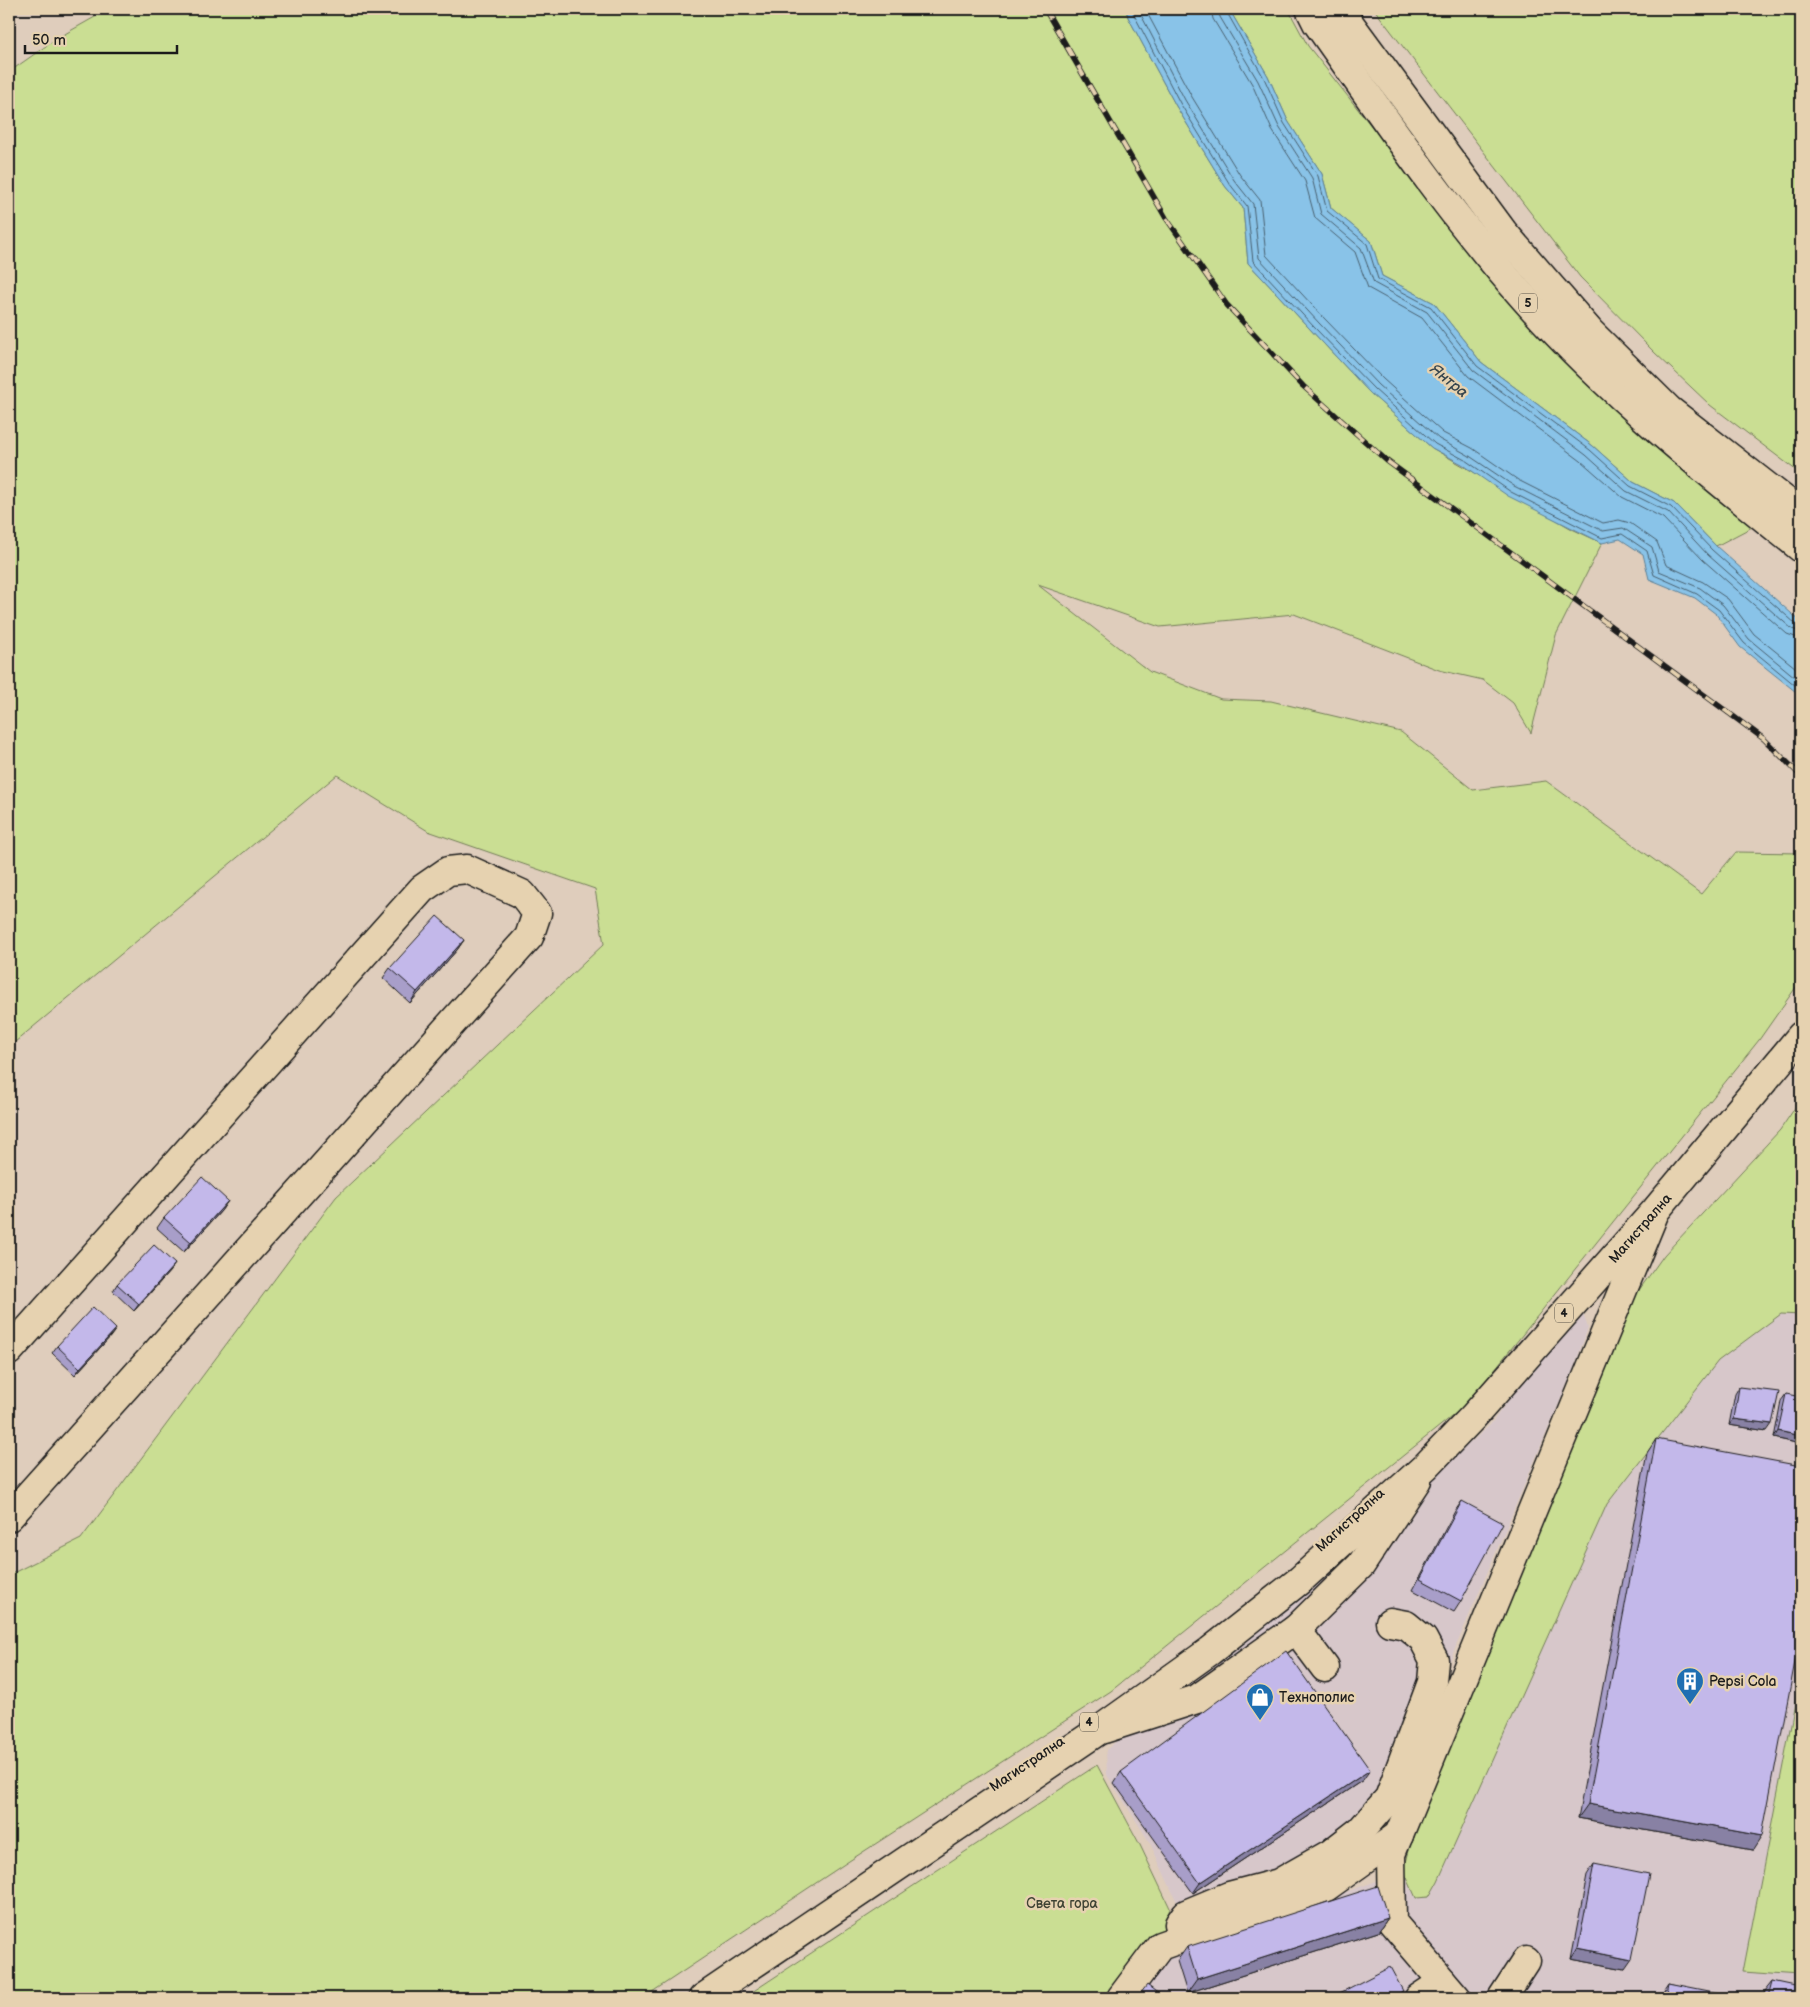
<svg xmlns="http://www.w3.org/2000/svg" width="1810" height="2007" viewBox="0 0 1810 2007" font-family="'Balsamiq Sans',sans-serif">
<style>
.built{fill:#d7c7ca}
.green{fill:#cade93;stroke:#737d58}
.water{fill:#89c3e8;stroke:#5d8096}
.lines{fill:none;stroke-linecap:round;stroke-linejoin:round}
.shore{stroke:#485f6e;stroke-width:1}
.minor-casing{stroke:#1c1c1c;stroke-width:31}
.major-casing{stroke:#1c1c1c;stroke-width:31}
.minor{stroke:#e6d2b0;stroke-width:28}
.major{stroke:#e6d2b0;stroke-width:28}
.rail-casing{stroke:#1c1c1c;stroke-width:5.5}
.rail{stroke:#e6d2b0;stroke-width:4;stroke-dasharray:11;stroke-linecap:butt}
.wall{fill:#a89ec9;stroke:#1c1c1c}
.shaded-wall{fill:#8881a4;stroke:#1c1c1c}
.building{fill:#c3b8ea;stroke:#1c1c1c}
.labels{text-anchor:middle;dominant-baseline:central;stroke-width:5;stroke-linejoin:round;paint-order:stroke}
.shield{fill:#e6d2b0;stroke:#595348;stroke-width:1}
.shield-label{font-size:12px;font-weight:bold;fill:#1c1c1c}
.street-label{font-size:14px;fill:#1c1c1c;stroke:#e6d2b0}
.poi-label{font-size:14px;fill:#1c1c1c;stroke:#e6d2b0;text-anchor:start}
.park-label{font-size:14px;fill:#3f4334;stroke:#e6d2b0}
.water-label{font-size:15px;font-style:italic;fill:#37464f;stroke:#e6d2b0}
</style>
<rect width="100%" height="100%" fill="#dfcdbc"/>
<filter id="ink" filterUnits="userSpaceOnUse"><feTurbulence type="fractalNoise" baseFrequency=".02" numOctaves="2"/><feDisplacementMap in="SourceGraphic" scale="10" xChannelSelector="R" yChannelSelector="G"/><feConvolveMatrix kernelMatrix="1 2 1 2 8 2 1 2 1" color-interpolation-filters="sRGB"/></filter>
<g filter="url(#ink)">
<g class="built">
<path d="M1801 1249V1998H1121L1169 1956 1404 1871 1599 1481Z"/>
<path d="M1576 1308 1584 1316 1588 1328 1574 1368 1362 1868 1181 1911 1150 1843 1107 1775 1106 1750 1184 1684 1294 1600 1490 1425Z"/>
</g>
<g class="green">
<path d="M109 9H1126L1128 17 1176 106 1225 186 1243 208 1248 263 1370 393 1432 448 1572 529 1602 543 1556 635 1531 733 1513 703 1483 680 1439 670 1294 614 1160 627 1038 585 1150 672 1221 699 1271 701 1401 732 1473 790 1546 781 1701 894 1736 852 1801 853V980L1759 1040 1466 1405 1111 1691 846 1863 643 1998H9V1575L81 1539 336 1197 604 944 595 889 428 831 337 775 9 1047V72L56 39Z"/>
<path d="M1229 9H1288L1308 46 1459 237 1585 382 1689 475 1754 526 1716 546 1674 503 1633 482 1593 446 1481 362 1434 303 1382 276 1371 241 1331 208 1322 174 1288 121 1268 76Z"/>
<path d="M1374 9H1801V474L1710 405 1654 352 1580 277Z"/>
<path d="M1801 1099V1315L1781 1314 1718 1361 1607 1504 1438 1881 1429 1897 1416 1898 1404 1871 1412 1838 1617 1321 1664 1255 1780 1130Z"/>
<path d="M1801 1672V1976L1743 1972Z"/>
<path d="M1097 1765 1140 1845 1170 1908 1160 1946 1121 1998H743Z"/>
</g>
<path class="water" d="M1126 9H1229L1268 76 1288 121 1322 174 1331 208 1371 241 1382 276 1434 303 1481 362 1593 446 1633 482 1674 503 1716 546 1801 622V696L1740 647 1716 614 1695 598 1649 579 1643 554 1620 539 1602 543 1508 496 1462 464 1432 448 1370 393 1248 263 1243 208 1225 186 1176 106 1128 17Z"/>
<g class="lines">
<g class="shore">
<path d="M1131 9 1180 103 1229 183 1247 206 1253 261 1314 327 1374 389 1435 444 1465 460 1511 492 1602 538 1622 534 1647 551 1654 575 1697 594 1719 610 1744 643 1801 690"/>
<path d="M1138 9 1185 100 1234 180 1253 204 1259 258 1319 323 1378 385 1439 439 1468 455 1514 486 1603 531 1623 528 1652 547 1659 571 1700 588 1723 605 1749 639 1801 682"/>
<path d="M1145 9 1192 97 1240 175 1260 200 1266 255 1324 318 1383 379 1443 433 1472 448 1518 480 1603 523 1619 520 1630 523 1657 542 1666 565 1703 582 1728 599 1754 634 1801 672"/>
<path d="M1211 9 1213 19 1252 84 1272 130 1305 181 1315 218 1355 252 1368 288 1422 318 1468 376 1581 461 1622 497 1663 518 1703 560 1787 634 1801 639"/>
<path d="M1218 9 1220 17 1258 81 1279 127 1312 178 1321 214 1361 248 1374 283 1427 312 1473 370 1586 455 1626 491 1668 512 1708 555 1792 629 1801 632"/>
<path d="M1225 9 1264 78 1284 123 1318 176 1327 211 1367 244 1378 279 1431 307 1477 366 1590 450 1630 486 1671 507 1712 550 1796 624 1801 625"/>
</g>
<g class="minor-casing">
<g id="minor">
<path d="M9 1351 422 889 448 871 467 869 522 894 537 913 529 937 9 1517"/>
<path d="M1296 1629 1325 1668"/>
<path d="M1104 1729 1197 1699 1296 1629 1361 1565 1417 1480"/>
<path d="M1185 1937 1182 1933 1179 1924 1186 1914 1229 1896 1279 1883 1330 1854 1361 1830 1389 1798 1432 1682 1434 1660 1423 1639 1406 1625 1390 1622"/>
<path d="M1121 1998 1160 1946 1326 1887 1399 1835"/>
<path d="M1419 1998 1443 1982"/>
<path d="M1457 1998 1392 1922 1391 1854 1654 1214"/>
<path d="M1502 1998 1526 1961"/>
</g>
</g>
<g class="major-casing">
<g id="major">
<path d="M1310 9 1317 23C1383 116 1448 212 1524 298 1607 392 1704 470 1801 548"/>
<path d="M1339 9 1504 233 1590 332 1669 410 1801 513"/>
<path id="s1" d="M703 1998 1098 1731 1210 1651 1300 1580 1426 1466 1473 1417 1656 1210 1801 1036"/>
</g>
</g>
<use href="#minor" class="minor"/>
<use href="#major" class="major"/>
<g class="rail-casing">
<path id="rail" d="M1045 9 1166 218 1227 305 1303 386 1387 461 1764 739 1801 776"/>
</g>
<use href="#rail" class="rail"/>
</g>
<g class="wall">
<path d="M464 940 457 950 410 1003 383 978 390 968Z"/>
<path d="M228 1201 221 1211 184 1252 157 1228 164 1218Z"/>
<path d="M170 1271 134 1311 113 1291 117 1284Z"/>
<path d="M111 1336 75 1375 52 1353 57 1346Z"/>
<path d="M1739 1387 1767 1431 1729 1425 1735 1394Z"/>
<path d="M1786 1394 1801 1444 1774 1438 1781 1401Z"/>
<path d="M1656 1439 1753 1850 1578 1818 1647 1453Z"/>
<path d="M1462 1501 1461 1601 1454 1612 1413 1590 1455 1511Z"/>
<path d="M1121 1772 1363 1780 1193 1893 1114 1783Z"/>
<path d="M1594 1864 1625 1969 1571 1959 1587 1875Z"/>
<path d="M1388 1918 1378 1932 1187 1993 1177 1961 1187 1947Z"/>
<path d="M1773 1982 1801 1998H1764L1765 1992Z"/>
<path d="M1669 1983 1729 1998H1659Z"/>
</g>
<g class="shaded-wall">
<path d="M464 940 457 950 410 1003 417 992Z"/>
<path d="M228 1201 221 1211 184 1252 191 1242Z"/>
<path d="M175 1264 170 1271 134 1311 139 1304Z"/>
<path d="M116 1329 111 1336 75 1375 80 1368Z"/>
<path d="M1734 1419 1772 1424 1767 1431 1729 1425Z"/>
<path d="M1778 1431 1801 1436V1444L1774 1438Z"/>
<path d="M1370 1770 1363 1780 1193 1893 1200 1883Z"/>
<path d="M1588 1804 1762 1836 1753 1850 1578 1818Z"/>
<path d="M1388 1918 1378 1932 1187 1993 1197 1979Z"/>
<path d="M1578 1948 1632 1959 1625 1969 1571 1959Z"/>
<path d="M1403 1991 1398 1998H1390Z"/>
</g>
<g class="building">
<path d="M437 916 464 940 417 992 390 968Z"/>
<path d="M202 1177 228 1201 191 1242 164 1218Z"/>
<path d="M154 1245 175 1264 139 1304 117 1284Z"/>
<path d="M93 1307 116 1329 80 1368 57 1346Z"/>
<path d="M1739 1387 1779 1392 1772 1424 1734 1419Z"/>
<path d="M1786 1394 1801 1397V1436L1778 1431Z"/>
<path d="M1656 1439 1801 1466V1630L1762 1836 1588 1804Z"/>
<path d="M1462 1501 1503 1523 1461 1601 1420 1579Z"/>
<path d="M1286 1651 1370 1770 1200 1883 1121 1772Z"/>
<path d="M1594 1864 1649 1875 1632 1959 1578 1948Z"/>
<path d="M1378 1886 1388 1918 1197 1979 1187 1947Z"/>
<path d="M1390 1967 1403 1991 1390 1998H1330Z"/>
<path d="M1773 1982 1801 1988V1998H1769Z"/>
<path d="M1669 1983 1729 1995V1998H1666Z"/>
<path d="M1147 1985 1164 1998H1137Z"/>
</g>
</g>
<defs>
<g id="building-pin" transform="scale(1.4375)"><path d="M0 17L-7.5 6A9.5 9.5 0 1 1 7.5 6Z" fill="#1f6fb2" stroke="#e6d2b0"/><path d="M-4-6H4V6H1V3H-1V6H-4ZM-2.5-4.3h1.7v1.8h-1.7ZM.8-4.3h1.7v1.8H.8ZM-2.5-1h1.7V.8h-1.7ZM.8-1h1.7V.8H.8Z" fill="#fff"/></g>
<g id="shop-pin" transform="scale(1.4375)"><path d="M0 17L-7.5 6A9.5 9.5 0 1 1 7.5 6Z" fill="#1f6fb2" stroke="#e6d2b0"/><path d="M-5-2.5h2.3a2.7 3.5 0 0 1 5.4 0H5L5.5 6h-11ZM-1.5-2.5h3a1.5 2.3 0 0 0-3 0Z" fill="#fff"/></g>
</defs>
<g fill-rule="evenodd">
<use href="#building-pin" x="1690" y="1681"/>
<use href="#shop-pin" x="1260" y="1697"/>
</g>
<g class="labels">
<g class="shield">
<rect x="1519" y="293.5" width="18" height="19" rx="4"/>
<rect x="1555" y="1303.5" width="18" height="19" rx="4"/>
<rect x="1080" y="1712.5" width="18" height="19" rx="4"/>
</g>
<g class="shield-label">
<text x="1528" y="303">5</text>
<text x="1564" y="1313">4</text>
<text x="1089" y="1722">4</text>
</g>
<g class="street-label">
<text stroke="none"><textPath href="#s1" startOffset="1219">Магистрална</textPath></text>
<text transform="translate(1350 1520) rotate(-42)">Магистрална</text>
<text transform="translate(1027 1764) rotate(-34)">Магистрална</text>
</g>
<g class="poi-label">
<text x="1709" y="1681">Pepsi Cola</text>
<text x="1279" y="1697">Технополис</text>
</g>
<g class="park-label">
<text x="1062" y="1903">Света гора</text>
</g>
<g class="water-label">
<text transform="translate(1449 381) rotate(39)">Янтра</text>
</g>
</g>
<rect width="1810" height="2007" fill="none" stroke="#e6d2b0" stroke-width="30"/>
<rect x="15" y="15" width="1780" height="1977" fill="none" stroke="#1c1c1c" stroke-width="2" filter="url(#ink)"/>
<path d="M25 45v8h152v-8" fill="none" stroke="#1c1c1c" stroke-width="2.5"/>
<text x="32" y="45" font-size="15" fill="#1c1c1c" stroke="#e6d2b0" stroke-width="4" paint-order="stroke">50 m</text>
</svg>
